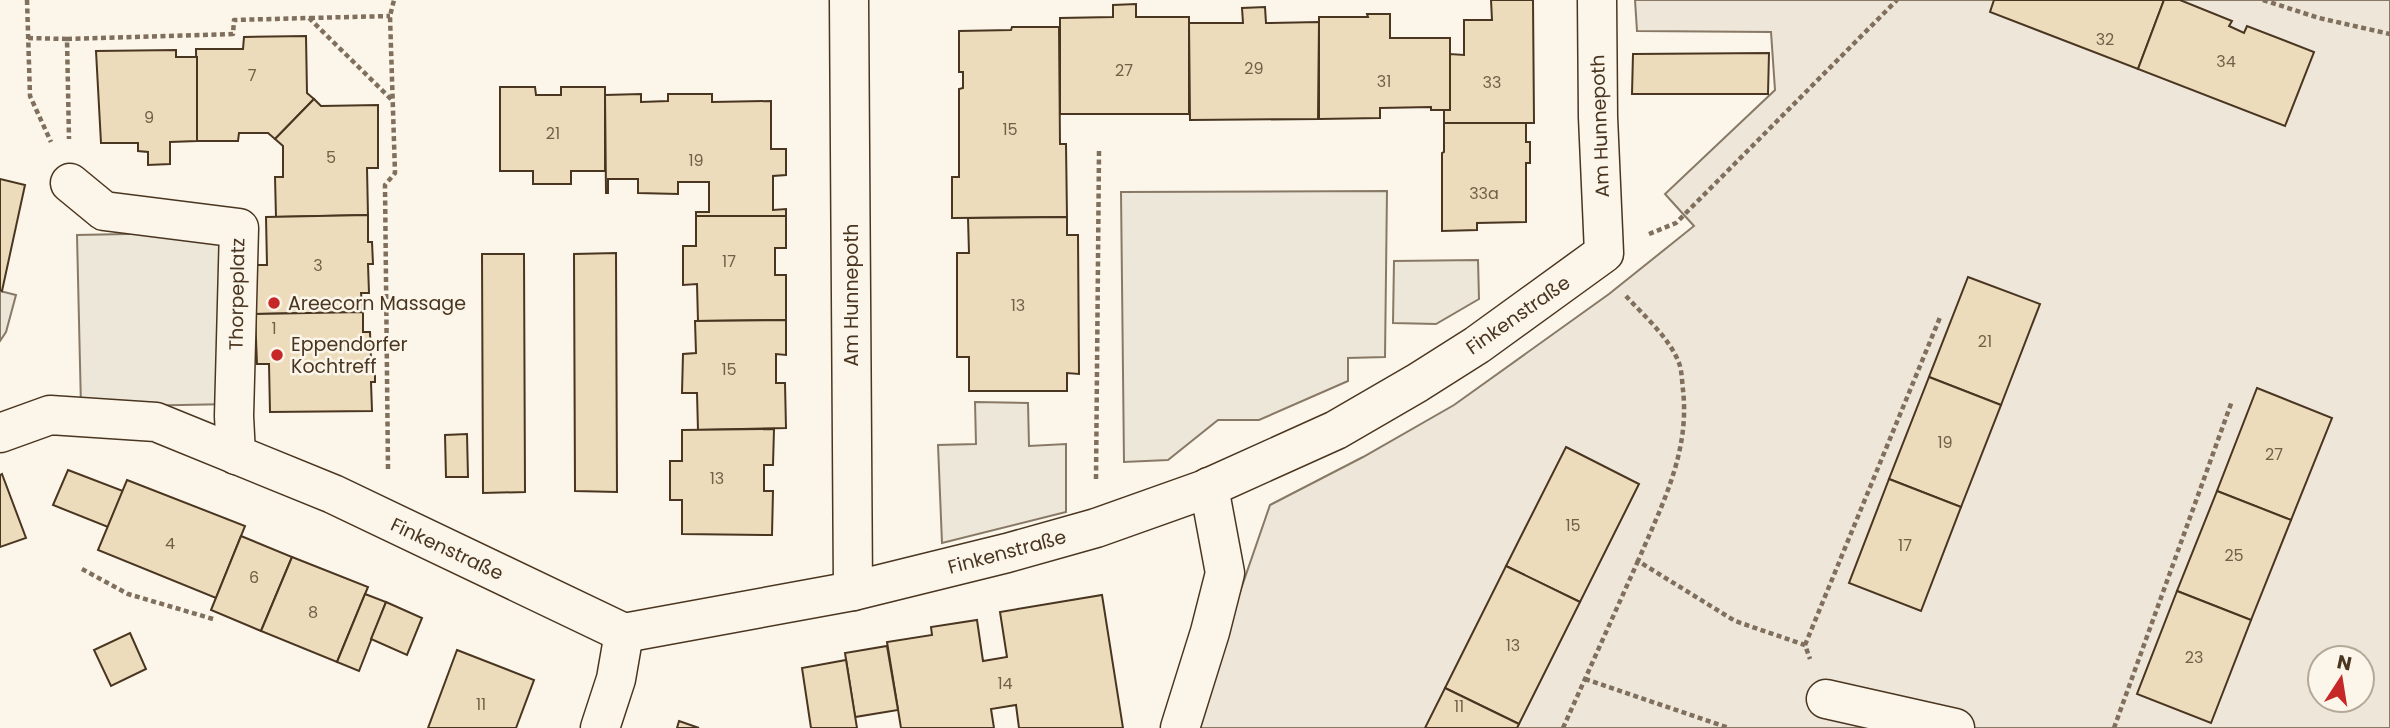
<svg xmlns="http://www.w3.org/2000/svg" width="2390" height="728" viewBox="0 0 2390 728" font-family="Poppins,sans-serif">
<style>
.green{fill:#ede6d9;stroke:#887966;stroke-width:2;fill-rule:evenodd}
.parking{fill:#ede7d9;stroke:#887966;stroke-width:2}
.building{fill:#ecdcbc;stroke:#4a3520;stroke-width:2}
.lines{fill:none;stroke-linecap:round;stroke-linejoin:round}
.minor-casing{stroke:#4a3520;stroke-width:41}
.path{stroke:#7f6f5c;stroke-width:4.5;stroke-dasharray:5 3.5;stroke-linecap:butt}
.minor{stroke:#fbf6e9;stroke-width:38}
.poi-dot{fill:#c62828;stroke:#fbf6e9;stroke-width:2.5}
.labels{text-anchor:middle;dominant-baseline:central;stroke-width:5;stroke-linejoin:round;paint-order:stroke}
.number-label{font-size:16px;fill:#725f47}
.street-label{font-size:19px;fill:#4a3520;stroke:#fbf6e9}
.poi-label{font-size:19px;fill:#4a3520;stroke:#fbf6e9;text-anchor:start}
</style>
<rect width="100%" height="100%" fill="#fbf6e9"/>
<path class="green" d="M1635 0H2390V728H1193L1270 505 1363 457 1454 405 1609 294 1694 226 1665 194 1775 90 1771 32 1637 31ZM2320 658H2362V700H2320Z"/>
<g class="parking">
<path d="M1387 191 1385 357 1348 358V381L1259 420H1218L1168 460 1124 462 1121 192Z"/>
<path d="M228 232 231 404 81 407 77 235Z"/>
<path d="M1478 260 1479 299 1436 324 1393 323 1394 261Z"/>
<path d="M0 291 16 295 6 332 0 341Z"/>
<path d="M975 402 1028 403 1029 446 1066 444V512L942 543 938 445 976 444Z"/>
</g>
<g class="building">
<path d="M1491 0H1533L1534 123H1444V110H1450V54L1464 55V20H1492Z"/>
<path d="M1994 0H2164L2138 69 1990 12Z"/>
<path d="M2164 0H2180L2232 21 2229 26 2244 33 2247 26 2314 52 2285 126 2138 69Z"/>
<path d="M1136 4V17H1189V114H1060V18L1113 17V5Z"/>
<path d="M1265 7 1266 23 1319 22 1318 119 1190 120 1189 23H1243L1242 8Z"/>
<path d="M1367 14H1390V38H1450V110H1431V107L1380 108V118L1319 119V17H1368Z"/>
<path d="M1012 27H1059L1060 144H1066L1067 217 952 218V177H959V89L963 88V72H959V31L1011 30Z"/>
<path d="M306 36 307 93 314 99 275 139 268 133H239L238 141H197L196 49H243L244 37Z"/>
<path d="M176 50V57H197V141L170 142V164L148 165V152L138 151V143H101L96 51Z"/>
<path d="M1769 53 1768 94H1632L1633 54Z"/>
<path d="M500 87H535L536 95H561V87H605V171H571V184H533V171H500Z"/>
<path d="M641 94V102L668 101V94H712V102L771 101V149H786V175L773 176V210L786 209V216H696V212H709V182H678V194L638 193V179H608V193H606L605 95Z"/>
<path d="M314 99 321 106 378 105V168H367L368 215 276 217 275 177H283V146L275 139Z"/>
<path d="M1444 123H1526V142H1530V163H1526V222L1477 223V230L1442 231V153L1444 152Z"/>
<path d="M0 179 25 185 2 291 0 290Z"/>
<path d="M368 215V242H372L373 264H368L369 293H361L363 312 255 314 254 265H267L266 217Z"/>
<path d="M696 216H786V248H775V275H786V320L698 321 697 284 683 285V246H696Z"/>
<path d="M1067 217V235H1078L1079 374 1067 373V391H969V357H957V253H969L968 218Z"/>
<path d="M616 253 617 492 575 491 574 254Z"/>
<path d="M482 254H524L525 492 483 493Z"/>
<path d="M1968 277 2040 304 2001 405 1929 377Z"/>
<path d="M363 312V332H370L371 360H375V382H371L372 411 270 412 269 364H257L255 314Z"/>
<path d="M786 320V355L776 354V383H785L786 428 698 430 697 393H682L683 354 696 353 695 321Z"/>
<path d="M1929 377 2001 405 1961 507 1889 479Z"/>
<path d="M2257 388 2332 418 2291 520 2217 491Z"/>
<path d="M774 429 773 465H764V491H773L772 535 682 534V500H670V461H682V430Z"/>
<path d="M467 434 468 477H446L445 435Z"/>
<path d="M1566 447 1639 484 1580 602 1506 566Z"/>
<path d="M68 470 123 491 108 527 53 505Z"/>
<path d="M2 474 26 538 0 547V475Z"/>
<path d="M1889 479 1961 507 1921 611 1849 583Z"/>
<path d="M127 480 245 526 216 598 98 550Z"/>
<path d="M2217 491 2291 520 2251 620 2177 591Z"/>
<path d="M241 536 292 557 261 631 211 610Z"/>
<path d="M292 557 368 587 337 662 261 631Z"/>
<path d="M1506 566 1580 602 1519 724 1445 688Z"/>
<path d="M2177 591 2251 620 2211 723 2137 694Z"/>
<path d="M365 594 386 602 359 671 337 662Z"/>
<path d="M1102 595 1123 728H1019L1016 705 991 709 994 728H901L887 642 932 635 931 627 977 620 983 661 1007 657 1000 612Z"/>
<path d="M386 602 422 618 407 655 371 639Z"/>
<path d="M130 633 146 669 111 686 94 650Z"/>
<path d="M887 646 898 710 855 717 845 653Z"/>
<path d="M457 650 534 680 516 728H428Z"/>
<path d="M846 660 857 728H811L802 668Z"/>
<path d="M1445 688 1519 724 1517 728H1425Z"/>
<path d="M679 721 699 728H677Z"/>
</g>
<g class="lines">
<g class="minor-casing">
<g id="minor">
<path d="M849 0 853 591"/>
<path d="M70 183 104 211 239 228 234 416 236 455"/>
<path d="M0 433 50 415 156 422 333 494 624 633 853 591 1007 553 1096 528 1203 490 1336 430 1417 383 1477 345 1604 253 1598 117 1597 0"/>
<path d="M1826 699 1955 728"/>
<path d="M600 728 616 679 624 633"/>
<path d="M1180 728 1210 632 1225 573 1209 487"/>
</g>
</g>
<g class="path">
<path d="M27 0 30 96 51 142"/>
<path d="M2263 0 2319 18 2390 34"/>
<path d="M310 18 390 16"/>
<path d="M28 38 67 39 69 139"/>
<path d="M67 39 233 34 234 20 309 18 393 101"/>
<path d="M1649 234 1676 223 1897 0"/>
<path d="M1626 296C1644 316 1669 337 1679 363 1682 371 1682 382 1683 390 1690 452 1662 505 1638 561L1735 621 1805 645 1810 659"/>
<path d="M388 469 385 185 395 173 390 16 394 0"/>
<path d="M1096 479 1099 151"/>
<path d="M82 569 128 594 213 619"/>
<path d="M1805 645 1941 315"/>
<path d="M1585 679 1729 728"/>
<path d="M1563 728 1638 561"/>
<path d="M2114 728 2232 401"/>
</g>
<use href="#minor" class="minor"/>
</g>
<g class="poi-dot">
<circle cx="274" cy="303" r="7"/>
<circle cx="277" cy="355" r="7"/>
</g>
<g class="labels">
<g class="number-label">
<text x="2105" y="39">32</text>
<text x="2226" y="61">34</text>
<text x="1254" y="68">29</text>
<text x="1124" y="70">27</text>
<text x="252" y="75">7</text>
<text x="1384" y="81">31</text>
<text x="1492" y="82">33</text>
<text x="149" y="117">9</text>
<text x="1010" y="129">15</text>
<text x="553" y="133">21</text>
<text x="331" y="157">5</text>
<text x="696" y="160">19</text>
<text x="1484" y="193">33a</text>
<text x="729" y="261">17</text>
<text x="318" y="265">3</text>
<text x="1018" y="305">13</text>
<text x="274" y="328">1</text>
<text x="1985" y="341">21</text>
<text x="729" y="369">15</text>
<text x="1945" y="442">19</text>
<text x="2274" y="454">27</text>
<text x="717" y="478">13</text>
<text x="1573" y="525">15</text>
<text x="170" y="543">4</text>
<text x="1905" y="545">17</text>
<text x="2234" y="555">25</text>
<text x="254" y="577">6</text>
<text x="313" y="612">8</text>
<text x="1513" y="645">13</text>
<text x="2194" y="657">23</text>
<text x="1005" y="683">14</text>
<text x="481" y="704">11</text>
<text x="1459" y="706">11</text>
</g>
<g class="street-label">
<text transform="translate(1600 126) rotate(-92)">Am Hunnepoth</text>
<text transform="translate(237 294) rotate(-89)">Thorpeplatz</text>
<text transform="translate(851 295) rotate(-90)">Am Hunnepoth</text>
<text transform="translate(1518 315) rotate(-35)">Finkenstraße</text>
<text transform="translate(447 549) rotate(25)">Finkenstraße</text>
<text transform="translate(1007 552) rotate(-15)">Finkenstraße</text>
</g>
<g class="poi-label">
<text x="288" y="303">Areecorn Massage</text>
<text x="291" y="344">Eppendorfer<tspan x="291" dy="22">Kochtreff</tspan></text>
</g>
</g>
<g transform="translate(2341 679) rotate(12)"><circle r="33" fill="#fbf6e9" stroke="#b4a999" stroke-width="2"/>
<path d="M0-5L12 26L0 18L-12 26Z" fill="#c62828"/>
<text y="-10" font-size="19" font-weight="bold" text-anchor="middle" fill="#4a3520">N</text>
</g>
</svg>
